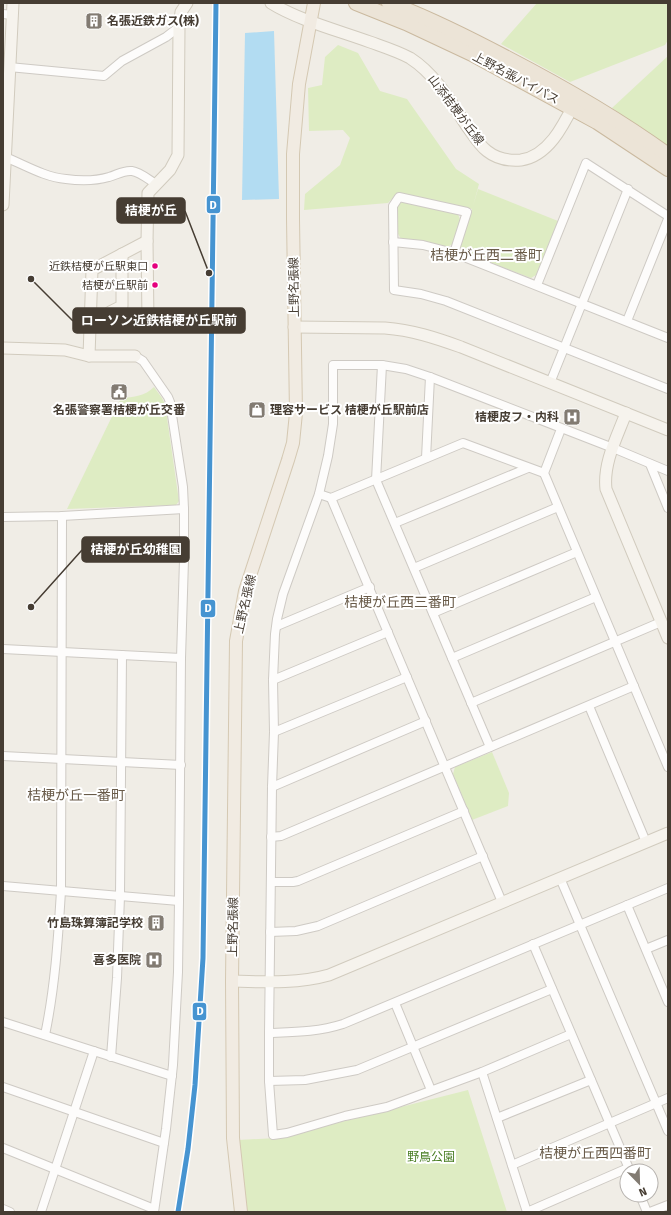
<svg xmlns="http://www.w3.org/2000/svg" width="671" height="1215" viewBox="0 0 671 1215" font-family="'Fira Sans','Noto Sans JP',sans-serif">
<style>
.green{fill:#deecc3}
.water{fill:#b2dcf2}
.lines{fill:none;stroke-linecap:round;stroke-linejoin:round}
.street-casing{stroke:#cecac4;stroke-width:10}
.secondary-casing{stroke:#d1cbbe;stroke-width:13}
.primary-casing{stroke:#d4c8b2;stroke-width:14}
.highway-casing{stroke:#cab99f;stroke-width:16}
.street{stroke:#fdfcfb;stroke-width:8}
.secondary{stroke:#f6f3ed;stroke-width:11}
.primary{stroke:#f1ebe2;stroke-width:12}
.highway{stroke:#ece4d7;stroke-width:14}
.rail-1-casing{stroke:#fff;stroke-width:8}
.rail-1{stroke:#4694d1;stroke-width:5}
.bus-dot{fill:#e5007d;stroke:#fff;stroke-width:1.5}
.labels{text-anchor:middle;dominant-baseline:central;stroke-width:4;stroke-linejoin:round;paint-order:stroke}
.bus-label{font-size:11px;fill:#463d33;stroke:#fff;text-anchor:end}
.poi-label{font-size:12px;font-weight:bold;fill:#463d33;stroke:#fff;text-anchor:end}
.street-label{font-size:12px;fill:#463d33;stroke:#fff}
.park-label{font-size:12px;fill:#477c21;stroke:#fff}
.quarter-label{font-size:14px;fill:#695b49;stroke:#fff}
.leader{fill:none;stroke:#463d33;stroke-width:1.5}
.callout-dot{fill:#463d33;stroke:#fff;stroke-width:1.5}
.callout{fill:#463d33;stroke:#463d33;stroke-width:1.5}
.callout-label{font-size:13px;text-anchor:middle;font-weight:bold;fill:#fff}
.line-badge{stroke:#fff;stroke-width:1.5}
.badge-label{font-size:11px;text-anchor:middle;font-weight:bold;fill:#fff}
</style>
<rect width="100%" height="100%" fill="#f0ede6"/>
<g class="green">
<path d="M537 3H668V40L665 45 570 82 501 44Z"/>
<path d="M338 45 358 53 380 91 407 99 456 169 479 184 473 206 478 189 558 221 536 275 531 278 463 252 460 245 472 209 398 193 388 203 304 210 305 194 340 165 350 138 343 130 309 131 308 88 322 85 325 57Z"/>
<path d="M668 56V148L612 108Z"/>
<path d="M402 202 420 204 457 212 460 219 453 244 447 247 422 241 401 239 397 232 396 207Z"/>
<path d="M154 387 162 398 165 404 179 501 176 505 67 509 121 398C134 397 145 396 154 387Z"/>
<path d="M492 752 509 793 508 806 472 820 453 774 455 767Z"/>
<path d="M468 1090 507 1212H245L238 1140 276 1138 385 1111Z"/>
</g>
<path class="water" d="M274 31 279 199 242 200 245 33Z"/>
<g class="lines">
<g class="street-casing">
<g id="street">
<path d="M3 14 13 15"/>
<path d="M9 67 104 76 122 61 166 37 179 27"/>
<path d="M5 157C25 165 44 177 66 179 80 181 95 181 109 177 117 175 123 170 132 171 140 172 149 180 156 184"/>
<path d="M393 242 423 245 454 253 668 338"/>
<path d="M454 253 467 212 399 197 393 206 394 290 421 294 446 301 668 389"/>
<path d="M537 285 586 163 668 216"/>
<path d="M627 321 668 219"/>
<path d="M135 356 143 361 168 397 170 402 183 487 184 509V560L181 658 179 901 178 972 173 1065 166 1129 154 1212"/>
<path d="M382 365 376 480 490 747"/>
<path d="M550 383 628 189"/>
<path d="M561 429 544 473 668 767"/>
<path d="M426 458 430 377"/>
<path d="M650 464 668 508"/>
<path d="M319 494 331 498 463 443 544 473"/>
<path d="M331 498 502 902"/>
<path d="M3 517 62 516 184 509"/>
<path d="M395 523 528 468"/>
<path d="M414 568 558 507"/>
<path d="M433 613 577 552"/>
<path d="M277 626 370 587"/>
<path d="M3 649 181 658"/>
<path d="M452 658 596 597"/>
<path d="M273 680 388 632"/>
<path d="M471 703 661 622"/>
<path d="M589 706 646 842"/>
<path d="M274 732 407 677"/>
<path d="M3 756 181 765"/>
<path d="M272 787 426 721"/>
<path d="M271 837 281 836 634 686"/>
<path d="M560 878 668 1131"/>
<path d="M271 882H293L298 881 464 811"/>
<path d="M3 886 179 901"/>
<path d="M627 905 668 1002"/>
<path d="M270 932 296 931 318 926 483 856"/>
<path d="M533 944 630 1171"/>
<path d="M646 949 668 940"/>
<path d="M395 1003 431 1090"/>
<path d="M3 1022 172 1076"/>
<path d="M269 1033C294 1032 318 1032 343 1024L668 888"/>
<path d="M571 1034 482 1072 387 1107 345 1116 287 1133 273 1135 269 1081V1033L272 787 274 732 273 680 275 634 277 619 283 594 319 494 328 456 333 424V365H382L406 369 430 377 613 448 668 471"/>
<path d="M45 1035C55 987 58 940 61 891L62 516"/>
<path d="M111 1057 117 978 120 896 122 655"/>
<path d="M482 1072 527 1212"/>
<path d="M269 1081 305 1080 357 1070 552 989"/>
<path d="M3 1087 164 1143"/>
<path d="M497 1118 591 1080"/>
<path d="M3 1148 154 1209"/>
<path d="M512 1165 668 1098"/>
<path d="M640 1195 647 1212"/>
<path d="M3 1209 10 1212"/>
<path d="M41 1212 94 1051"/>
<path d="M527 1212 628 1168"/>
<path d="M650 1212 668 1205"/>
</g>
</g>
<g class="secondary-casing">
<g id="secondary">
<path d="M271 3C298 20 340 31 370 42 384 47 397 51 410 58 435 74 450 100 466 125 472 133 478 144 487 151 497 159 509 161 521 160 549 156 564 124 575 102"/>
<path d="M3 205 13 3"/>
<path d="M91 323 148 322 147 241 148 193 170 170 178 155 179 27 181 12 187 3"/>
<path d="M105 323 110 312 122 306V254"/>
<path d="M294 327 385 328C412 330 436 338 461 347L668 430"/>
<path d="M3 348 65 350 89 356H135"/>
<path d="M89 356 92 270 147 241"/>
<path d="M626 413C617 437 603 463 606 489L668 638"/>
<path d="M232 981C265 982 297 984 329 975L668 833"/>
</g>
</g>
<g class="primary-casing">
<path id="primary" d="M241 1212 233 1138 232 981 236 641 245 591 288 460 293 443 296 413 293 219V154L299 84 314 3"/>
</g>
<g class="highway-casing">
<g id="highway">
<path d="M356 3 406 23 472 54 597 122 668 169"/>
<path d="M389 3C430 18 469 38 507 58 563 87 617 118 668 155"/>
</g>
</g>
<use href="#street" class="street"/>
<use href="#secondary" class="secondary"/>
<use href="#primary" class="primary"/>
<use href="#highway" class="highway"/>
<g class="rail-1-casing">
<path id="rail-1" d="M178 1212 188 1149 195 1085 203 958 216 3"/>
</g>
<use href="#rail-1" class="rail-1"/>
</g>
<defs>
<g id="building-square" transform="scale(0.9)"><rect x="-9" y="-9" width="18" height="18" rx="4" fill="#827b72" stroke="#fff"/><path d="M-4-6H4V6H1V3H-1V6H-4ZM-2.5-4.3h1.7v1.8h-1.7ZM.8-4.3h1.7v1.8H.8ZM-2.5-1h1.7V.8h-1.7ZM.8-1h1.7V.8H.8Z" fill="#fff"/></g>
<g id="civic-square" transform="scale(0.9)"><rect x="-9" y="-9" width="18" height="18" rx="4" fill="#827b72" stroke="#fff"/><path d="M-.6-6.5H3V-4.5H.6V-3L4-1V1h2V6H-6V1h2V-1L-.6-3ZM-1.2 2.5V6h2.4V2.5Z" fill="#fff"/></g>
<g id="shop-square" transform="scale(0.9)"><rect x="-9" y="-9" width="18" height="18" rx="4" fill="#827b72" stroke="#fff"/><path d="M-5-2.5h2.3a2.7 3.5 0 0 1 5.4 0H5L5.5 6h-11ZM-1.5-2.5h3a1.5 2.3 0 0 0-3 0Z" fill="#fff"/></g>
<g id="hospital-square" transform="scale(0.9)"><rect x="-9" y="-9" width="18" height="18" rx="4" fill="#827b72" stroke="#fff"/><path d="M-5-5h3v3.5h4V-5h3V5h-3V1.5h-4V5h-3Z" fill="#fff"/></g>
</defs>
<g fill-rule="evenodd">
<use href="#building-square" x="94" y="21"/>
<use href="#civic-square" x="119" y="392"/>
<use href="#shop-square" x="257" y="410"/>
<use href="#hospital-square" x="572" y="417"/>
<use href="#building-square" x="156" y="923"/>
<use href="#hospital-square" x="154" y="960"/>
</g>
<g class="bus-dot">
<circle cx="155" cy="266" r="3.5"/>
<circle cx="155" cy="285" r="3.5"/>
</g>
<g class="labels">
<g class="bus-label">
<text x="148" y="266">近鉄桔梗が丘駅東口</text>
<text x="148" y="285">桔梗が丘駅前</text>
</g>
<g class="poi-label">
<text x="107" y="21" text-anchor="start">名張近鉄ガス(株)</text>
<text x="119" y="410" text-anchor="middle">名張警察署桔梗が丘交番</text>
<text x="270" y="410" text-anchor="start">理容サービス 桔梗が丘駅前店</text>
<text x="559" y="417">桔梗皮フ・内科</text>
<text x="143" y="923">竹島珠算簿記学校</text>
<text x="141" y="960">喜多医院</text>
</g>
<g class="street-label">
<text transform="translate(516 78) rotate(28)">上野名張バイパス</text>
<text transform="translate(456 110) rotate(53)">山添桔梗が丘線</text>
<text transform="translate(294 287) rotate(-91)">上野名張線</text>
<text transform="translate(245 604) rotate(-77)">上野名張線</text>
<text transform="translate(233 927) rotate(-89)">上野名張線</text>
</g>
<g class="park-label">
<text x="431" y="1157">野鳥公園</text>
</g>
<g class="quarter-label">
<text x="486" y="255">桔梗が丘西二番町</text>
<text x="400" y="602">桔梗が丘西三番町</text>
<text x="76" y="795">桔梗が丘一番町</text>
<text x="595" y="1153">桔梗が丘西四番町</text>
</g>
</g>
<path class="leader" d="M209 273L185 211M31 279L73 321M31 607L82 550"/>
<g class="callout-dot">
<circle cx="209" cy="273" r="4"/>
<circle cx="31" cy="279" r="4"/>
<circle cx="31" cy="607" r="4"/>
</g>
<g class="callout">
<rect x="117" y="198" width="68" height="25" rx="4"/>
<rect x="73" y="308" width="172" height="25" rx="4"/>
<rect x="82" y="537" width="107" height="25" rx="4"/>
</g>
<g class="callout-label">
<text x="151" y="215">桔梗が丘</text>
<text x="159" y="325">ローソン近鉄桔梗が丘駅前</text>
<text x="136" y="554">桔梗が丘幼稚園</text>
</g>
<g class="line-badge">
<rect x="206" y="195" width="15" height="19" rx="4" fill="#4694d1"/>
<rect x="200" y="599" width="16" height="19" rx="4" fill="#4694d1"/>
<rect x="192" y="1002" width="15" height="19" rx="4" fill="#4694d1"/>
</g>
<g class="badge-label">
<text x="213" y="209">D</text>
<text x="208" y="612">D</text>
<text x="200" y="1015">D</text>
</g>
<rect width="671" height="1215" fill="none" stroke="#463d33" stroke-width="8"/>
<g transform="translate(639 1183) rotate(157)"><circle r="19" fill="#ffffff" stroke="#b5b1ad"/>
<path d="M0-3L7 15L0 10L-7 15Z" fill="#827b72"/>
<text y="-6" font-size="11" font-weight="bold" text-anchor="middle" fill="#463d33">N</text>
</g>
</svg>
